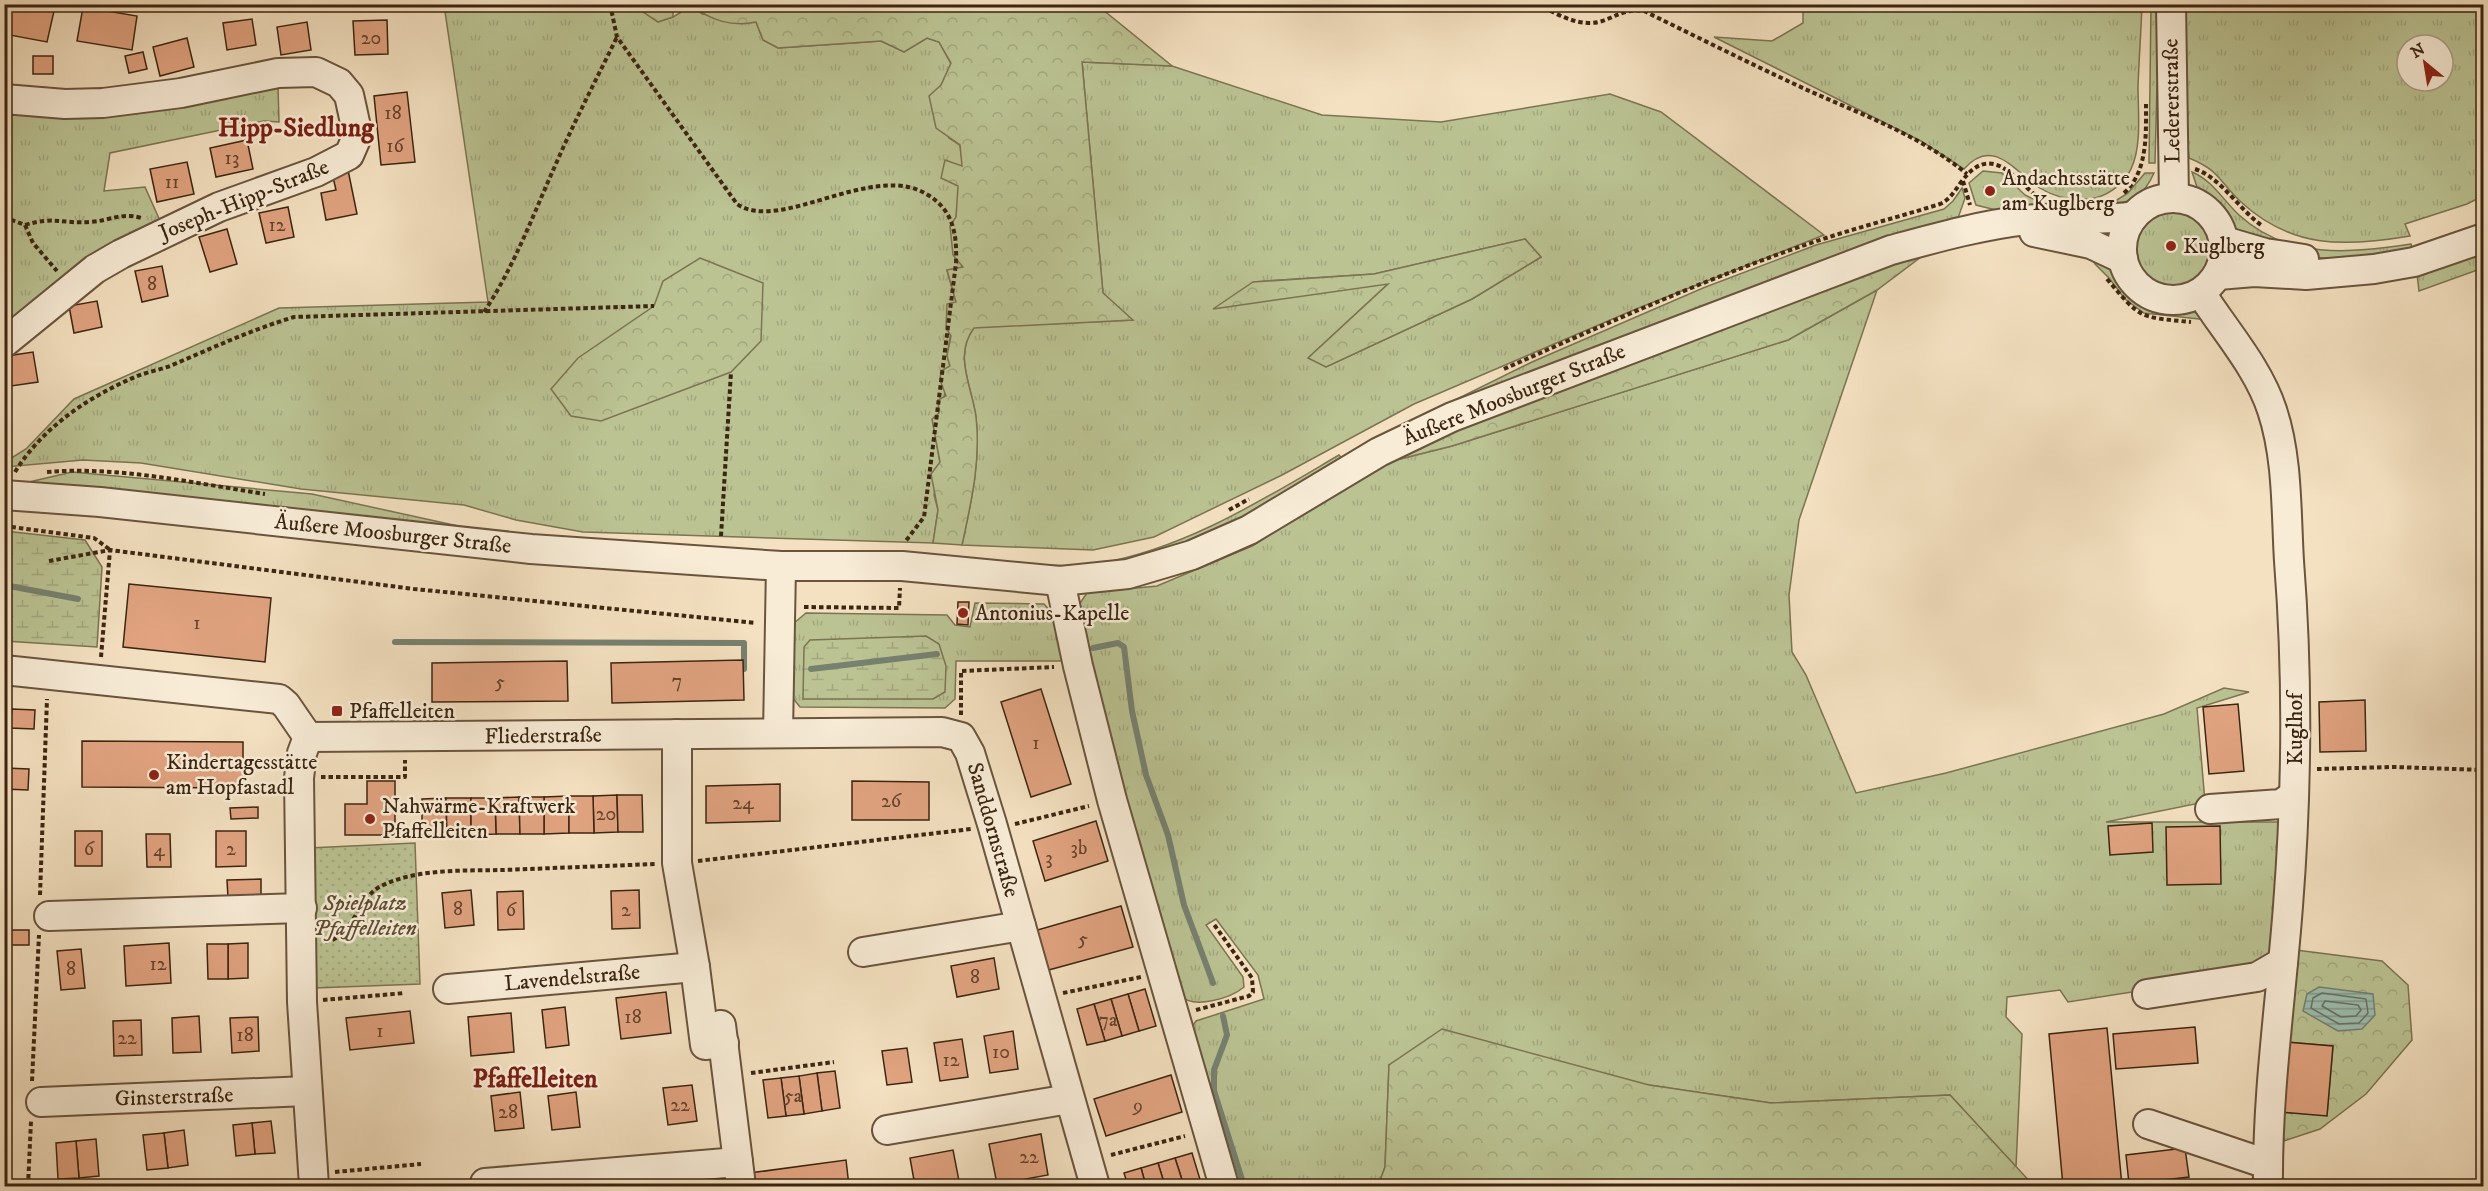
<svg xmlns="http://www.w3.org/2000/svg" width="2488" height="1191" viewBox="0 0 2488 1191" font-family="'IM FELL DW Pica',serif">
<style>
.grass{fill:url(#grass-tufts);stroke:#7c7452;stroke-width:1.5;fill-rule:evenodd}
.forest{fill:url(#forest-crowns);stroke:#7c7452;stroke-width:1.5}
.wetland{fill:url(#wetland-marsh);stroke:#7c7452;stroke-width:1.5}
.park{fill:url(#park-dots);stroke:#7c7452;stroke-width:1.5}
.water{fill:url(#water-rules);stroke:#768170;stroke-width:1.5}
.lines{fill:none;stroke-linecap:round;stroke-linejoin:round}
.shore{stroke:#6c7260;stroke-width:1.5}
.stream{stroke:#768170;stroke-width:6}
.building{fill:#e1a380;stroke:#3c2511;stroke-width:1.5}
.minor-casing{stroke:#6a543d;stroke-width:32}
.path{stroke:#3c2511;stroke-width:4;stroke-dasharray:4.5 3;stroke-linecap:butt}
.minor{stroke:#f8ecd7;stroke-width:28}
.poi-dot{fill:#8f2418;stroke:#f8ecd7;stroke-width:2}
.labels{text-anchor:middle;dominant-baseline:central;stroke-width:5;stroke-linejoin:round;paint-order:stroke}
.number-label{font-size:20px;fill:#65442d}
.street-label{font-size:22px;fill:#3c2511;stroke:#f8ecd7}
.poi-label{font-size:22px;fill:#3c2511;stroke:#f8ecd7;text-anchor:start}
.park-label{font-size:22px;font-style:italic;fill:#5c4c32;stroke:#f8ecd7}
.quarter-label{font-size:26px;font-weight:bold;fill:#7a1f14;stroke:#f8ecd7}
</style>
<defs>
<pattern id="grass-tufts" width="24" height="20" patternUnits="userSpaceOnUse" patternTransform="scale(1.5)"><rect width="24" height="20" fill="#bbc393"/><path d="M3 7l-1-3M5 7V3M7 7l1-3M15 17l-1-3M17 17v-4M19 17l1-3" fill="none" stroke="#a2a77e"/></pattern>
<pattern id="forest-crowns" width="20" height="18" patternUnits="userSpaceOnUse" patternTransform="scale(1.5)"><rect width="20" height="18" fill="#bbc393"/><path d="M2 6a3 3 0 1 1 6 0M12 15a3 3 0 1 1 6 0" fill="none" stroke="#a2a77e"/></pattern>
<pattern id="wetland-marsh" width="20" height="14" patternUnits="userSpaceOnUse" patternTransform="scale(1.5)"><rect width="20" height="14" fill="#bbc393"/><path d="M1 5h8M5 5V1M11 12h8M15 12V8" fill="none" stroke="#a2a77e"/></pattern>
<pattern id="park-dots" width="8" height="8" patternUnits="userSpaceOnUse" patternTransform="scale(1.5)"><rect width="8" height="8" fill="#bbc393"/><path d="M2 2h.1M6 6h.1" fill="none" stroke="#a2a77e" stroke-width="1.8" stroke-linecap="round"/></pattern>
<pattern id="water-rules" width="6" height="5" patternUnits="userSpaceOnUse" patternTransform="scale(1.5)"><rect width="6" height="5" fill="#9cbeb0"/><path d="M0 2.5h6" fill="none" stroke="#809a8e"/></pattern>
</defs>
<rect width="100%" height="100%" fill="#f4e1c1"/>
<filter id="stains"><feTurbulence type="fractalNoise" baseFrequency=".00333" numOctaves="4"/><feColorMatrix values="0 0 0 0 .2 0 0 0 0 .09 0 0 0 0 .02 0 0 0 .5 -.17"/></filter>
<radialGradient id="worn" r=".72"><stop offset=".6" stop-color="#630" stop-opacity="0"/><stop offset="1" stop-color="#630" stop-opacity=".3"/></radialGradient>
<g class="grass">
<path d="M1810 4 2142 5C2141 32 2139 59 2138 87 2138 112 2142 146 2131 169 2124 185 2105 198 2088 199 2071 200 2055 198 2040 188 2016 174 1994 135 1964 169L1921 141 1714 37 1772 41 1803 23V12Z"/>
<path d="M444 5H633L658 22 673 17 693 5 702 14 756 22 763 40 778 48 881 41 904 52 927 38 939 42 951 64 941 85 949 138 960 145 963 167 956 217 963 267 947 270 956 302 947 356 950 366 936 441 940 462 934 495 938 510 933 543 583 532 516 520 464 505 301 489 141 463 83 460 5 467V462L26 449 74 399 279 308 488 302Z"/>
<path d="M2151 5H2159L2155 163H2149Z"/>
<path d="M2181 5H2483V196L2467 204 2405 224 2410 236C2345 247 2292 249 2241 202 2219 182 2221 171 2189 158L2178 64ZM2407 45H2443V81H2407Z"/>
<path d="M1082 62 1172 66 1322 115 1441 122 1610 94 1661 112 1824 235 1636 309 1414 404 1282 475 1154 537 1093 550 962 545C971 503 981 461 976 417 972 386 953 355 974 327L1132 320 1103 293ZM1525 239 1541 257 1472 299 1326 367 1309 357 1389 283 1253 282 1374 274Z"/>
<path d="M278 86 279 122 264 121 110 153 104 191 145 187 161 223 5 329V109L53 116H116Z"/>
<path d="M1983 171 2002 173 2025 195 2056 210 2004 212 1976 205 1969 183Z"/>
<path d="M2192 172C2212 180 2223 200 2239 215 2288 260 2350 253 2411 244L2413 252 2352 261 2303 256 2240 241 2223 212 2213 200 2198 190Z"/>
<path d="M2145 173H2154C2144 196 2131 203 2106 207L2128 193Z"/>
<path d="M1962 188 1965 198 1957 221 1696 310 1511 379 1372 444 1378 438 1532 362 1703 288 1816 245 1944 209 1953 201Z"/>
<circle cx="2173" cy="246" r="41"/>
<path d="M2483 251V268L2419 291 2417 274Z"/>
<path d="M2105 257C2124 288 2133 309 2172 310 2189 311 2193 309 2208 320L2144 313 2125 299 2109 278 2095 264 2093 261Z"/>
<path d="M1877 290 1799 520 1789 595 1792 652 1806 675 1856 793 1946 773 2164 714 2224 688 2249 692 2197 708 2205 802 2106 822H2280L2274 963 2254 973 2068 1002 2060 990 2007 997 2006 1017 2022 1034 2016 1167 1950 1095 1771 1103 1649 1085 1389 1065 1385 1167 1378 1186H1230L1190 1030 1196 1021 1264 999 1258 975 1216 919 1206 925 1243 977 1244 987C1231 998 1193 1010 1180 995 1175 989 1173 979 1170 972L1076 609 1087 593 1157 586 1252 546 1384 463 1452 446 1788 340Z"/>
<path d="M1339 455 1343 459 1230 527 1135 563 1067 569 1028 564C1051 565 1075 568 1097 564 1185 549 1264 499 1339 455Z"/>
<path d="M72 472 312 494 458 526 469 539 29 482Z"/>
<path d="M975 603 1044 604 1053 614 1065 661H956L955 699 945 708 800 707 792 697 794 623 806 613 947 615 955 625 970 627Z"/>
</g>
<g class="forest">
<path d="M633 5H673V17L658 22Z"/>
<path d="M693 5H1097L1172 66 1082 62 1103 293 1133 320 974 328C953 356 972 386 976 417 981 461 971 503 962 545L933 543 938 510 931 474 940 462 932 419 939 413 938 400 946 396 940 380 941 371 950 366 947 356 951 336 946 328 947 304 956 302 947 270 963 267 953 255 950 226 956 217 958 186 941 178 945 160 962 166 960 145 936 128 929 96 941 85 951 63 939 42 927 38 904 52 881 41 778 48 763 40 756 22C734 27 709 21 693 5Z"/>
<path d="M1525 239 1541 257 1472 299 1326 367 1308 358 1388 284 1213 309 1253 282 1374 274Z"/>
<path d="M1929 251 1877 290 1788 340 1452 446 1384 463 1456 429Z"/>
<path d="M700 258 763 283 761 341 731 372 601 421 571 416 551 389 578 358 654 306 663 281Z"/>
<path d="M2296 950 2382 961 2408 985 2412 1040 2366 1094 2320 1129 2284 1141 2280 1112 2327 1115 2333 1046 2286 1042Z"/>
<path d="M1442 1029 1649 1085 1771 1103 1950 1095 2034 1186H1378L1385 1167 1389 1065Z"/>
</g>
<g class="wetland">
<path d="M5 531 85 540 102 567 97 647 5 641Z"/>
<path d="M926 636 939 644 946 666 945 692 933 699H803L804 647 810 640Z"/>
</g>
<path class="park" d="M415 843 420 984 315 988 309 848Z"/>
<path class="water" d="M2319 987 2373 994 2375 1015 2362 1029 2338 1031 2303 1011 2307 994Z"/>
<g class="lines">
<g class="shore">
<path d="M2322 993 2366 999 2368 1013 2359 1023 2339 1024 2311 1008 2313 998Z"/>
<path d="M2325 1001 2358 1005 2361 1010 2356 1016 2341 1017 2322 1006Z"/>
</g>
<g class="stream">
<path d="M4 585 78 599"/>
<path d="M395 642 744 643V669"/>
<path d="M1093 648 1118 643 1124 647 1132 711 1146 775 1168 835 1184 905 1213 983"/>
<path d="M811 669 937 654"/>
<path d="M1223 1016 1227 1035 1214 1070V1091L1244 1186"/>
</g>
</g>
<g class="building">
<path d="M4 4H22L54 11 47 42 4 34Z"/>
<path d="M83 7 137 16 132 50 77 41Z"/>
<path d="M252 19 256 45 227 50 223 23Z"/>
<path d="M387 20 388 54 355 55 353 21Z"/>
<path d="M307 22 311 50 281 55 277 27Z"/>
<path d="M187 38 194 67 160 76 153 47Z"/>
<path d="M143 52 147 69 129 73 125 56Z"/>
<rect x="33" y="56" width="20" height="18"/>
<path d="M407 92 415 162 381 165 374 96Z"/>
<path d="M247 140 253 169 216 177 210 148Z"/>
<path d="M187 162 194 194 157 202 150 169Z"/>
<path d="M348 170 357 214 326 220 321 193 336 190 332 173Z"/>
<path d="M288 207 294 237 266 243 259 213Z"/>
<path d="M227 229 237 264 210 272 199 237Z"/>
<path d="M162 266 168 296 142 302 135 271Z"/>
<path d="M97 301 102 327 74 333 69 306Z"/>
<path d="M33 352 38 382 11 386 7 356Z"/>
<path d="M129 584 271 598 265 662 123 647Z"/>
<path d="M958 602H969L968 625 957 624Z"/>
<path d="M743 660 744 700 612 703 611 663Z"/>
<path d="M567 661 568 701 432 702V663Z"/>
<path d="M1041 689 1071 784 1031 797 1001 702Z"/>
<path d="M2365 700 2366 751 2320 752 2319 702Z"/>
<path d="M2238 704 2244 771 2209 774 2203 707Z"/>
<path d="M4 709H12L10 728 4 727Z"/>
<path d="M12 709 35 710 34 729 10 728Z"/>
<path d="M82 741 243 742V788L82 787Z"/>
<path d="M5 768 29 769 28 790 4 789Z"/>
<path d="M367 781H395V835H345V804H367Z"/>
<path d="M852 781 929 782V820H852Z"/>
<path d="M780 784V821L706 823V786Z"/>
<path d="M617 795 618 832 594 833 593 796Z"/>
<path d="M617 795H642L643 832H618Z"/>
<path d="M569 796V833L544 834V797Z"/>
<path d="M569 796H593L594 833H569Z"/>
<path d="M519 797 520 834H496L495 798Z"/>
<path d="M519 797H544V834H520Z"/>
<path d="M446 798 447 835H422V799Z"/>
<path d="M446 798H471V835H447Z"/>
<path d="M471 798H495L496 834 471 835Z"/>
<path d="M258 807V818L231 819 230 808Z"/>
<path d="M1096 821 1108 861 1045 881 1033 841Z"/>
<path d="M2152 823 2153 852 2110 855 2108 826Z"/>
<path d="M2220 826 2221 884 2167 885 2166 827Z"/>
<rect x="75" y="831" width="27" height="35"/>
<path d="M216 831H246V866L216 867Z"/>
<path d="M146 834H170L171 867H147Z"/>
<path d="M261 879V896L228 898 227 880Z"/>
<path d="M471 890 474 925 445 928 442 893Z"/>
<path d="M639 890 640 928 612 929 611 891Z"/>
<path d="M523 891 524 929 498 930 497 892Z"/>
<path d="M1121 906 1133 947 1045 971 1034 931Z"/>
<rect x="10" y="930" width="19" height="15"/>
<path d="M169 943 171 983 126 986 124 946Z"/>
<path d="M248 943V978L228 979V944Z"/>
<path d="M207 944H228V979H208Z"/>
<path d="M81 949 85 988 61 990 57 951Z"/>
<path d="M994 958 999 989 957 997 951 966Z"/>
<path d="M1145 989 1156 1026 1139 1031 1128 994Z"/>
<path d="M666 992 671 1033 621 1039 616 998Z"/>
<path d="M1128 994 1139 1031 1122 1036 1111 999Z"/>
<path d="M1111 999 1122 1036 1105 1041 1094 1004Z"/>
<path d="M1094 1004 1105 1041 1087 1045 1077 1009Z"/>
<path d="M565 1007 569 1045 546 1048 542 1010Z"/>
<path d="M410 1011 414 1043 350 1050 346 1018Z"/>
<path d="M511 1013 514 1052 471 1056 468 1017Z"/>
<path d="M199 1016 201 1052 173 1053 172 1018Z"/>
<path d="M258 1017 259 1051 232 1053 230 1018Z"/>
<path d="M141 1020 142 1055 114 1056 113 1021Z"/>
<path d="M2195 1027 2198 1063 2116 1069 2113 1034Z"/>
<path d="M2107 1028 2122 1186H2063L2049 1034Z"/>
<path d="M1013 1031 1018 1069 990 1073 984 1036Z"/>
<path d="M962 1039 968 1077 940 1081 934 1043Z"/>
<path d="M2286 1042 2333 1046 2327 1116 2280 1112Z"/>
<path d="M907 1048 912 1082 887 1085 882 1051Z"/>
<path d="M835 1071 840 1108 822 1111 817 1073Z"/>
<path d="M817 1073 822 1111 804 1114 799 1076Z"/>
<path d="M1171 1075 1182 1112 1106 1136 1094 1099Z"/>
<path d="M799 1076 804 1114 786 1116 781 1078Z"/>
<path d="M781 1078 786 1116 768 1118 763 1080Z"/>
<path d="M692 1085 697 1121 668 1125 663 1088Z"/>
<path d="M520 1092 524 1128 495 1131 491 1096Z"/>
<path d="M576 1092 580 1127 552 1130 548 1096Z"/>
<path d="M271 1121 275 1153 255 1154 252 1123Z"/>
<path d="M252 1123 255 1154 236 1156 233 1125Z"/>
<path d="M184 1130 188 1165 168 1168 164 1133Z"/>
<path d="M164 1133 168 1168 147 1170 143 1135Z"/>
<path d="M1041 1134 1048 1175 997 1184 989 1144Z"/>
<path d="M96 1139 99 1176 79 1178 76 1141Z"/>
<path d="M76 1141 79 1178 58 1179 56 1143Z"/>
<path d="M2185 1148 2189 1177 2129 1184 2126 1155Z"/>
<path d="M953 1150 960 1186H915L910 1158Z"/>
<path d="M1192 1153 1202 1186H1184L1175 1158Z"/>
<path d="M1175 1158 1184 1186H1165L1158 1163Z"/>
<path d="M846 1160 849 1186H752L750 1173Z"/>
<path d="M1158 1163 1165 1186H1146L1141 1168Z"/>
<path d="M1141 1168 1146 1186H1128L1124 1173Z"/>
</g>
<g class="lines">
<g class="minor-casing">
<g id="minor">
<path d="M2171 4 2174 198"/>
<path d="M4 99 65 104 103 103 181 93 278 73 316 72 339 83 349 95 356 127V139L349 155 316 172 219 207 121 254 95 269 4 343"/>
<circle cx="2173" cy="249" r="51"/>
<path d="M2034 232 2091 244 2123 259"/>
<path d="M2224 241 2265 253 2304 259"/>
<path d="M2218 275 2254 272 2306 275 2374 269 2414 262 2484 238"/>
<path d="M2201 293C2225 331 2258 367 2272 410 2288 458 2286 512 2289 561 2298 676 2297 791 2288 906 2281 999 2267 1093 2268 1186"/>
<path d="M4 495 100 502 531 549 781 566H902L1060 581 1128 574 1192 555 1249 530 1379 452 1452 417 1891 250C1935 238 1981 225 2027 220 2063 216 2098 222 2134 216"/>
<path d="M1060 581 1078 666 1112 800 1224 1186"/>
<path d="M4 670 279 699 286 705 308 737 942 732 961 737 970 753 992 824 1095 1186"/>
<path d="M778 733 781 566"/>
<path d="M677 734V863L695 967 705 1045 724 1043"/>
<path d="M308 737 302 753 299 778 302 1002 314 1186"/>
<path d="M2210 809 2281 804 2294 795"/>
<path d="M49 916 302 908"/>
<path d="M863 952 1021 926"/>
<path d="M448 989 695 967"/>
<path d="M2147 994 2257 977 2283 962"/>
<path d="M721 1025 741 1186"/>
<path d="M41 1102 307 1091"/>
<path d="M2148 1124 2267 1164"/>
<path d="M887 1130 1069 1099"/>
<path d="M485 1183 738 1162"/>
</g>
</g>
<g class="path">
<path d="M610 4 617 37 737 204C780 234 874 160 928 195 954 211 957 235 956 263L924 517 905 542"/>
<path d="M1537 4C1553 12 1571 23 1590 23 1610 23 1618 8 1644 11 1697 37 1751 64 1805 89 1860 114 1920 135 1967 174"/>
<path d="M2195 169C2220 177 2239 209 2261 225"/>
<path d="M1963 181 1970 205"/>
<path d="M2124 193C2148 172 2146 133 2146 104"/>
<path d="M4 217 25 225C54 216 63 224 90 222 109 221 122 212 141 218"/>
<path d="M25 225 33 243 57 271"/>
<path d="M2107 279C2141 319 2138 317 2191 322"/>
<path d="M484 312C514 267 533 215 555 166 574 122 596 80 617 37"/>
<path d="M1504 369C1608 323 1718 273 1826 238 1863 226 1902 216 1940 204 1951 199 1955 190 1962 181 1990 143 2013 176 2035 195"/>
<path d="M15 472C42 428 88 397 135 377 147 372 159 370 170 366 212 348 251 330 294 317L654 306"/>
<path d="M47 472C119 466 193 483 265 494"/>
<path d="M1229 510 1249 499"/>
<path d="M4 526 94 538 109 549"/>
<path d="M721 536 731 372"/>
<path d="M49 561 110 550 414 589 756 623"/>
<path d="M804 607 899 608 900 588"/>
<path d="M101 657 110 550"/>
<path d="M961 715V671L1054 667"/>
<path d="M2317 769 2393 767 2484 770"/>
<path d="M321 777H405V760"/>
<path d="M1015 824 1089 806"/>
<path d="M698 861 971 829"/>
<path d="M40 895 47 699"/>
<path d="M325 942C354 937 356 899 381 886 418 868 464 871 503 870 554 868 605 866 655 864"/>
<path d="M1063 993 1141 977"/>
<path d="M323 1000 405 993"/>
<path d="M1196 1010 1249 996 1253 992 1252 978 1213 923"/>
<path d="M751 1073 834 1062"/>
<path d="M32 1081 39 935"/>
<path d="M1111 1155 1185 1136"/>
<path d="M335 1172 421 1164"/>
<path d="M28 1186 31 1121"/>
</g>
<use href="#minor" class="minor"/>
</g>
<g class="poi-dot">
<circle cx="1990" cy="191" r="6"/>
<circle cx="2171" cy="246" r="6"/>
<circle cx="963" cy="613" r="6"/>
<rect x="331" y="705" width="12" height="12" rx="3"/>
<circle cx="154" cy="775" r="6"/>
<circle cx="370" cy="819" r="6"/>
</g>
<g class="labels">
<g class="number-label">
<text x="371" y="38">20</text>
<text x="393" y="113">18</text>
<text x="395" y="146">16</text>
<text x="232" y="158">13</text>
<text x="172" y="182">11</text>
<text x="277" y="225">12</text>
<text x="152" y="284">8</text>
<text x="197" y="623">1</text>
<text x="677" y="681">7</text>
<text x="500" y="682">5</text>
<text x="1036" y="743">1</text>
<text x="891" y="801">26</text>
<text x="743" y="803">24</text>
<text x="606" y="814">20</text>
<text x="1079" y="848">3b</text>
<text x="89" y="849">6</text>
<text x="231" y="849">2</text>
<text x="159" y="850">4</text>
<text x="1049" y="858">3</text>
<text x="458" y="909">8</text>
<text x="511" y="910">6</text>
<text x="626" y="910">2</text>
<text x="1083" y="939">5</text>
<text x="158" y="964">12</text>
<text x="71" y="969">8</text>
<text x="975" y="977">8</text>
<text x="633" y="1017">18</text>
<text x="1108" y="1020">7a</text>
<text x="380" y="1031">1</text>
<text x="245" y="1035">18</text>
<text x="127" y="1038">22</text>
<text x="1001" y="1052">10</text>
<text x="951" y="1060">12</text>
<text x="793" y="1096">5a</text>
<text x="680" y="1105">22</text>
<text x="1138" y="1106">9</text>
<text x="508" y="1112">28</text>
<text x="1029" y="1157">22</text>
</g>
<g class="street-label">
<text transform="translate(2172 101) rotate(-91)">Ledererstraße</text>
<text transform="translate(244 200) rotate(-22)">Joseph-Hipp-Straße</text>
<text transform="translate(1514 395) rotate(-22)">Äußere Moosburger Straße</text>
<text transform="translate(393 534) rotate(6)">Äußere Moosburger Straße</text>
<text transform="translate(2295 729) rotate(-90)">Kuglhof</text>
<text transform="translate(543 736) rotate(-1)">Fliederstraße</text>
<text transform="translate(993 830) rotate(74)">Sanddornstraße</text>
<text transform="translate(572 978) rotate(-5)">Lavendelstraße</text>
<text transform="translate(174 1097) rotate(-2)">Ginsterstraße</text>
</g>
<g class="poi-label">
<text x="2002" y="178">Andachtsstätte<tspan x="2002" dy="25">am Kuglberg</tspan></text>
<text x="2183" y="246">Kuglberg</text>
<text x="975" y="613">Antonius-Kapelle</text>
<text x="349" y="711">Pfaffelleiten</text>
<text x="166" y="762">Kindertagesstätte<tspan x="166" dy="25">am Hopfastadl</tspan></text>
<text x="382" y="806">Nahwärme-Kraftwerk<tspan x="382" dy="25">Pfaffelleiten</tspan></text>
</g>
<g class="park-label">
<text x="365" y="903">Spielplatz<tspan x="365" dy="25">Pfaffelleiten</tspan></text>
</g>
<g class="quarter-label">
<text x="296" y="128">Hipp-Siedlung</text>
<text x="535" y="1079">Pfaffelleiten</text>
</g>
</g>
<rect width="2488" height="1191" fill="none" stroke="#f4e1c1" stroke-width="24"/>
<rect x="6" y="6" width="2476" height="1179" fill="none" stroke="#3c2511" stroke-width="3"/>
<rect x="12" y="12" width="2464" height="1167" fill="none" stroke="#3c2511" stroke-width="1.5"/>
<g transform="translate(2425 63) rotate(330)"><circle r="28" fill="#f8ecd7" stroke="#ad9c88" stroke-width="1.5"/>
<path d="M0-4.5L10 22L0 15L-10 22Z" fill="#8f2418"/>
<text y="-9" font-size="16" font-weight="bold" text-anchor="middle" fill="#3c2511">N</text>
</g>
<rect width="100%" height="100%" filter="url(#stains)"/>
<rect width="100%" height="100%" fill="url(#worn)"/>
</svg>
